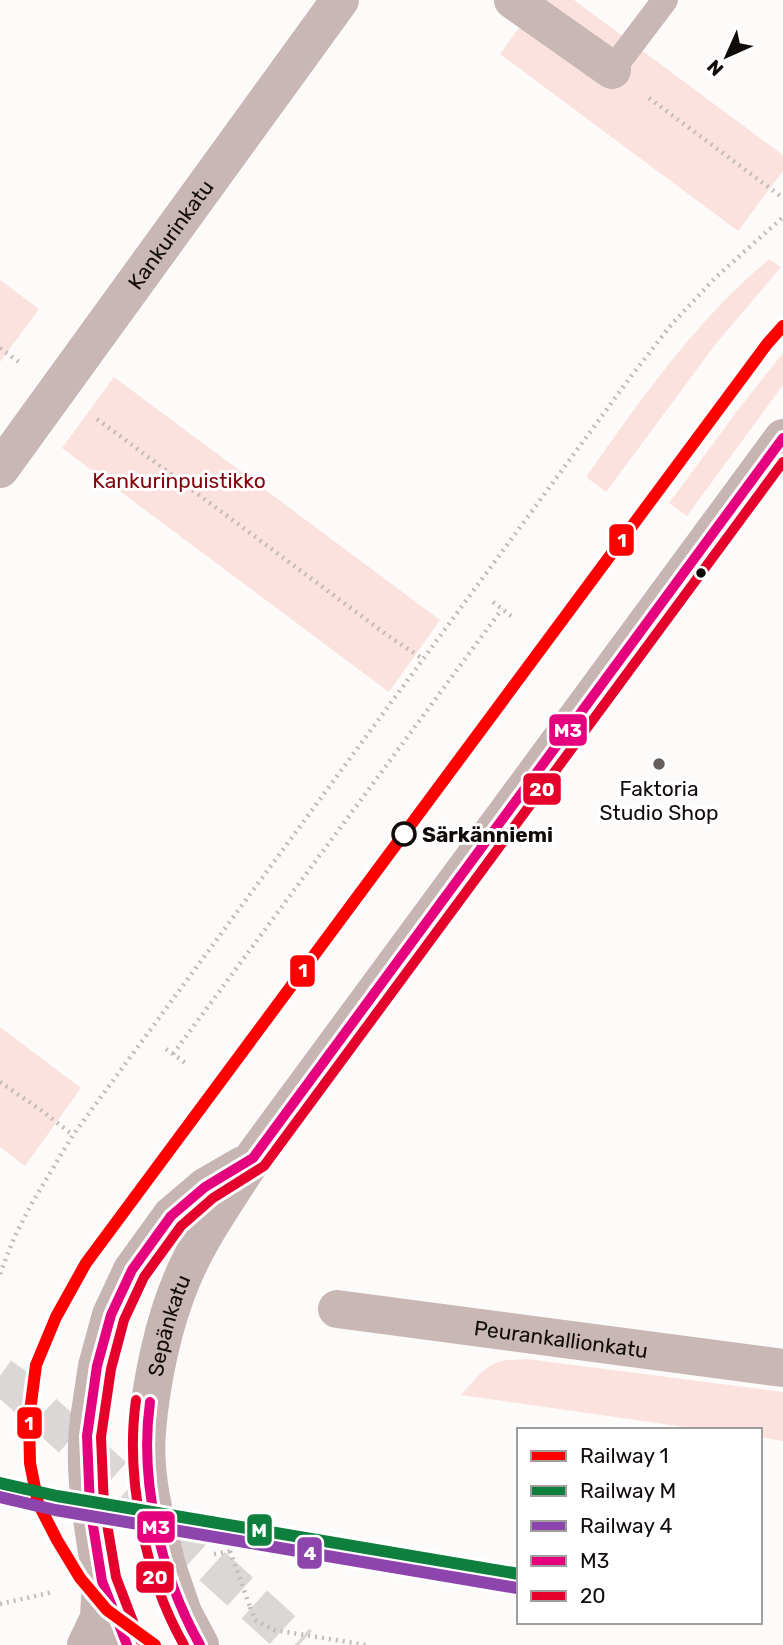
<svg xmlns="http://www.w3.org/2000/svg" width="783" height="1645" viewBox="0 0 783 1645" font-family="Rubik,sans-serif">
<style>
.green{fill:#fbe2de}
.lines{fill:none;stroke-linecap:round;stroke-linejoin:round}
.highway-tunnel{stroke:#dad7d6;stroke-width:38;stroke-dasharray:38 19;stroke-linecap:butt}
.path{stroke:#c3bab9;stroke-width:4.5;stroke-dasharray:2 5;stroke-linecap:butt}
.lane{stroke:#c8b7b4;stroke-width:26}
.street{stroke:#c8b7b4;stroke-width:38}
.secondary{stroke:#c6b5b3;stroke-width:38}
.path-bridge{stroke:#c3bab9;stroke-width:4.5;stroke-dasharray:2 5;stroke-linecap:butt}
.secondary-bridge{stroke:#c6b5b3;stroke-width:38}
.bus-1-casing{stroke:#fff;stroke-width:16}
.bus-2-casing{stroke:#fff;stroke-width:16}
.bus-1{stroke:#e5007d;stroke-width:10}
.bus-2{stroke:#e4002b;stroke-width:10}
.rail-1-casing{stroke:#fff;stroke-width:18}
.rail-2-casing{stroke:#fff;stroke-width:18}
.rail-3-casing{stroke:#fff;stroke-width:18}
.rail-1{stroke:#f00;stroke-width:12}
.rail-2{stroke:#0e7f3c;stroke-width:12}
.rail-3{stroke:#8e44ad;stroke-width:12}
.bus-dot{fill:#110b0a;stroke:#fff;stroke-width:2.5}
.poi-dot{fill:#645f5e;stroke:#fff;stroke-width:2.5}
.stop-dot{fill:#fff;stroke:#110b0a;stroke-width:3.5}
.labels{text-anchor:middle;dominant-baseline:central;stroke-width:6;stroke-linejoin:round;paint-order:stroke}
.street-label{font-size:21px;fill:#110b0a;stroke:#fff}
.park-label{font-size:21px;fill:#83030b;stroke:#fff}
.poi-label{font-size:21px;fill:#110b0a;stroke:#fff}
.stop-label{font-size:21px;font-weight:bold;fill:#110b0a;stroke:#fff;text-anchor:start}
.line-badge{stroke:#fff;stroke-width:2.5}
.badge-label{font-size:19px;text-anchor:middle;font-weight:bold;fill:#fff}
</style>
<rect width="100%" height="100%" fill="#fdfbfa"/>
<g class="green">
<path d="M539 0H574L783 155V171L738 231 500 54Z"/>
<path d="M769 259 781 267 715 345 606 492 586 477C628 417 671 356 722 303 737 287 753 273 769 259Z"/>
<path d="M0 280 39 309 0 362Z"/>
<path d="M783 353V385L687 516 669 503 741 406Z"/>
<path d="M114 377 440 620 389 692 62 448Z"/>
<path d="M0 1027 81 1088 25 1166 0 1147Z"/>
<path d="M527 1359 783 1392V1441L760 1437V1430H706L461 1395C473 1382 484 1365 502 1361 510 1359 519 1360 527 1359Z"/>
</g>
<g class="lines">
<path class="highway-tunnel" d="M0 1376 14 1386 299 1645"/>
<g class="path">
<path d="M649 98 783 198"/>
<path d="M0 348 19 362"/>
<path d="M97 419 387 635 423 659"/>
<path d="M493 602 515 619"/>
<path d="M166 1049 187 1064"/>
<path d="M173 1054 502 609"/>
<path d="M0 1082 42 1111 73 1135"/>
<path d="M0 1274 14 1238 33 1201 73 1135 632 375 671 325 715 278 783 217"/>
<path d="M214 1554 230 1551"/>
<path d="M0 1604 53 1592"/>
<path d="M250 1607 255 1620 274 1630 366 1645"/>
</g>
<path class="lane" d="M612 70 665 0"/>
<g class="street">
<path d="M513 0 612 70"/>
<path id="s1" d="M0 469 340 0"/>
<path id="s2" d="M337 1309 783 1368"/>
</g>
<g class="secondary">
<path d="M89 1419 97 1366 111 1315 132 1270 171 1216 205 1187 243 1165"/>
<path id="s3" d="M147 1431C151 1382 163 1324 182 1279 200 1236 228 1197 253 1158L783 438"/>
<path d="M167 1566 183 1613 200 1645"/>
<path d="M103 1583 127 1645"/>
<path d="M86 1645 99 1618 101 1577"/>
</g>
<path class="path-bridge" d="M230 1551 250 1607"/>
<g class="secondary-bridge">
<path d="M89 1419C82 1471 93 1525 101 1577"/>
<path d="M147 1431C143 1477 156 1521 167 1566"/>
</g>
<g class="bus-1-casing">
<g id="bus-1">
<path d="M150 1402C139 1481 161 1576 200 1645"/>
<path d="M127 1645 102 1581 90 1507 87 1436 97 1366 111 1315 132 1270 171 1216 205 1187 253 1158 783 438"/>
</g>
</g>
<g class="bus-2-casing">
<g id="bus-2">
<path d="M136 1400C125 1477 145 1577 184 1645"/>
<path d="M140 1640 116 1577 104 1506 101 1437 111 1369 124 1320 144 1277 181 1226 213 1198 264 1166 783 462"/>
</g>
</g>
<use href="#bus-1" class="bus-1"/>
<use href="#bus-2" class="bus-2"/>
<g class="rail-1-casing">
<path id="rail-1" d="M155 1645 107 1610 80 1578 57 1540 38 1503 30 1463 29 1419 36 1365 56 1317 86 1263 767 344 783 326"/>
</g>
<g class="rail-2-casing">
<path id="rail-2" d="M0 1483 57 1496 519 1574"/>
</g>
<g class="rail-3-casing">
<path id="rail-3" d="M0 1497 55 1510 517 1588"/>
</g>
<use href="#rail-1" class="rail-1"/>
<use href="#rail-2" class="rail-2"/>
<use href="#rail-3" class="rail-3"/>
</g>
<circle class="bus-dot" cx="701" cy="573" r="6"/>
<circle class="poi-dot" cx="659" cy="764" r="7"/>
<circle class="stop-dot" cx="404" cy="834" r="11"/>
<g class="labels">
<g class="street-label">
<text stroke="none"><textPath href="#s1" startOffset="290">Kankurinkatu</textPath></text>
<text stroke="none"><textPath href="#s3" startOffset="108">Sepänkatu</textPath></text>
<text stroke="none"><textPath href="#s2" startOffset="226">Peurankallionkatu</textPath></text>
</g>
<g class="park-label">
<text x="179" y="480">Kankurinpuistikko</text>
</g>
<g class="poi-label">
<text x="659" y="788">Faktoria<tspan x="659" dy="24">Studio Shop</tspan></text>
</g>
<g class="stop-label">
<text x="422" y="834">Särkänniemi</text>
</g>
</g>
<g class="line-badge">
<rect x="608" y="523" width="27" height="34" rx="7" fill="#f00"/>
<rect x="548" y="713" width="40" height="34" rx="7" fill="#e5007d"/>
<rect x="522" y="772" width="40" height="34" rx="7" fill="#e4002b"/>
<rect x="289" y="954" width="27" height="34" rx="7" fill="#f00"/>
<rect x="16" y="1406" width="27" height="34" rx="7" fill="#f00"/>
<rect x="136" y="1510" width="40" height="34" rx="7" fill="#e5007d"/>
<rect x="246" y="1513" width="27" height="34" rx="7" fill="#0e7f3c"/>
<rect x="296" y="1536" width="27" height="34" rx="7" fill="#8e44ad"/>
<rect x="135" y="1560" width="40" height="34" rx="7" fill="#e4002b"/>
</g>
<g class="badge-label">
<text x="622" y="547">1</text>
<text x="568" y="737">M3</text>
<text x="542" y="796">20</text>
<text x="303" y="977">1</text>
<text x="29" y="1430">1</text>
<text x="156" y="1534">M3</text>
<text x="259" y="1537">M</text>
<text x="310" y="1560">4</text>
<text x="155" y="1584">20</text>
</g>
<rect x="517" y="1428" width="245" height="196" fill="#ffffff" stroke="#a09d9d" stroke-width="2"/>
<rect x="531" y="1451" width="35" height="10" fill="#ff0000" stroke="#a09d9d" stroke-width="2"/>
<text x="580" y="1463" font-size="21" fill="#110b0a">Railway 1</text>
<rect x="531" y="1486" width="35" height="10" fill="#0e7f3c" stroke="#a09d9d" stroke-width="2"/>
<text x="580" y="1498" font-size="21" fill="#110b0a">Railway M</text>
<rect x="531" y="1521" width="35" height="10" fill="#8e44ad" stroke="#a09d9d" stroke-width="2"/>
<text x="580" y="1533" font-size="21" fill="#110b0a">Railway 4</text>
<rect x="531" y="1556" width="35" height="10" fill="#e5007d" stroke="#a09d9d" stroke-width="2"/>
<text x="580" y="1568" font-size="21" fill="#110b0a">M3</text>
<rect x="531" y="1591" width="35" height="10" fill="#e4002b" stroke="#a09d9d" stroke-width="2"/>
<text x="580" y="1603" font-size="21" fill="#110b0a">20</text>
<g transform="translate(727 56) rotate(225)" stroke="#ffffff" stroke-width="5" paint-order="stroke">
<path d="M0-5L12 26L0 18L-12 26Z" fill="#110b0a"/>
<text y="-10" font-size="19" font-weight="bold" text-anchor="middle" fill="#110b0a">N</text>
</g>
</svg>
